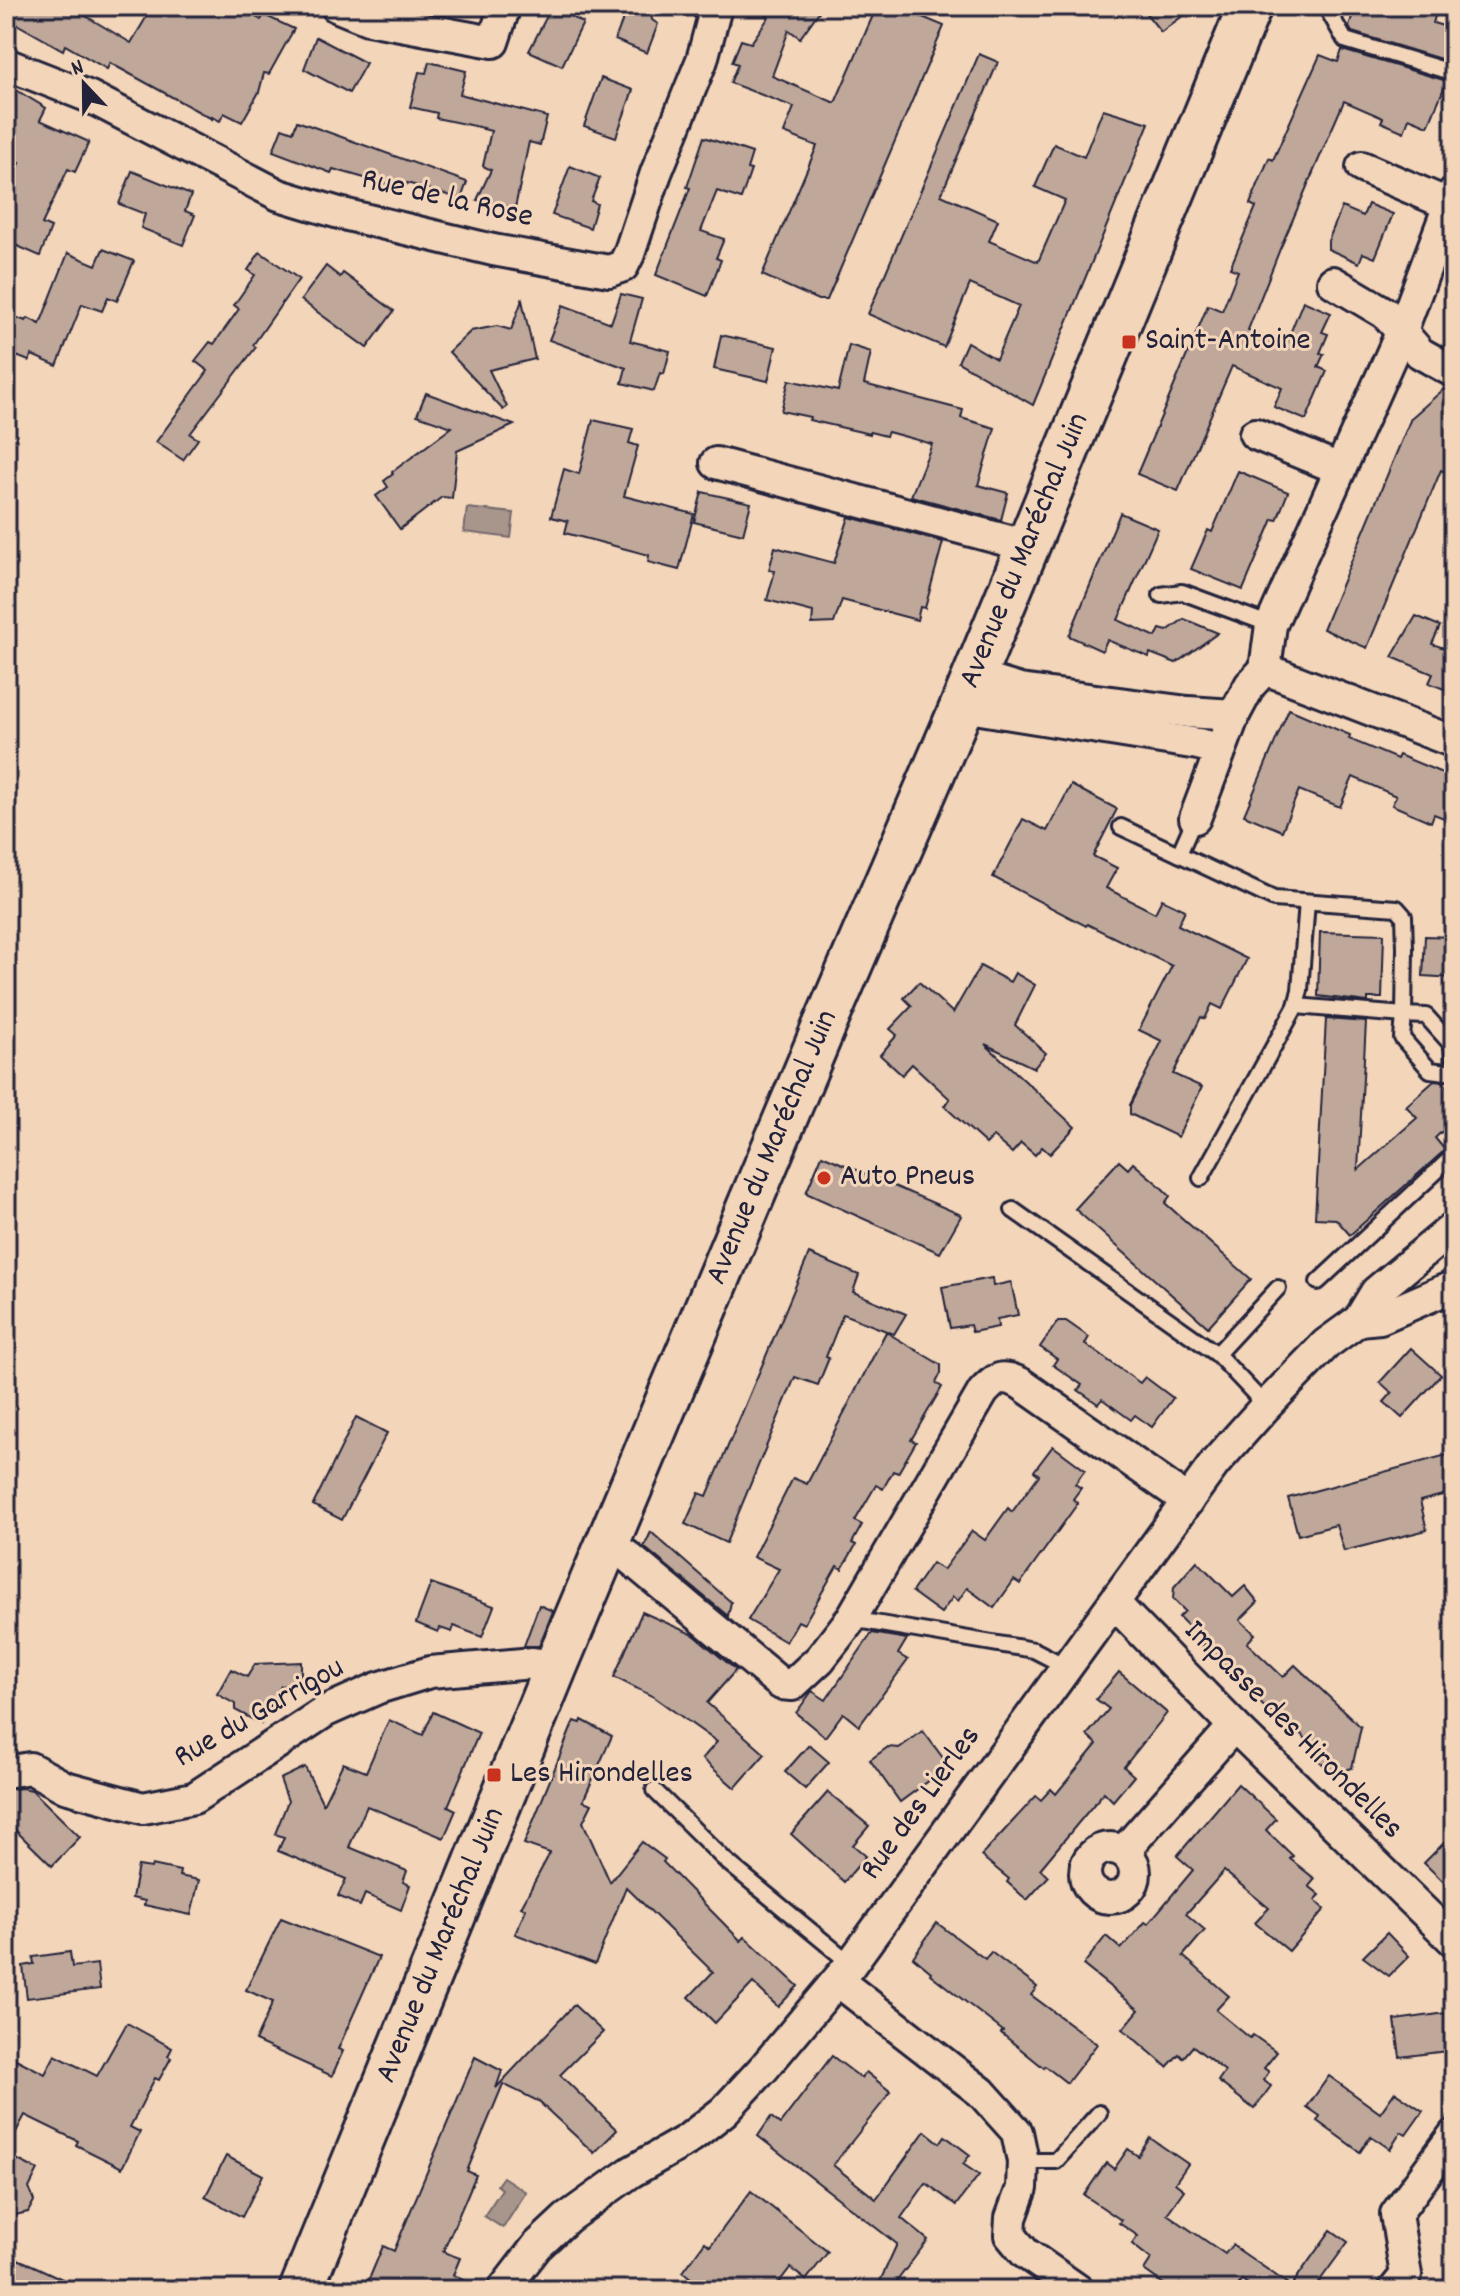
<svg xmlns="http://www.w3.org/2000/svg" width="1460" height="2296" viewBox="0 0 1460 2296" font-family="Dekko,sans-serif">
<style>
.water{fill:#a8958c;stroke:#72676c;stroke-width:2}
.building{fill:#bfa89a;stroke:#22223b;stroke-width:2}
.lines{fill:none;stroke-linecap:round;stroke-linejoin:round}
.lane-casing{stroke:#22223b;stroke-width:20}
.street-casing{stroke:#22223b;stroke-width:36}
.secondary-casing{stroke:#22223b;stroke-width:48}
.lane{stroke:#f3d5b9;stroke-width:14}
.street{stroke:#f3d5b9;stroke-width:30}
.secondary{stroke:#f3d5b9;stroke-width:42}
.poi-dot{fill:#c8321e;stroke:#f3d5b9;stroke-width:3}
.labels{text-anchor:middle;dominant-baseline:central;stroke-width:6;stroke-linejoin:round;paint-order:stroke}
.street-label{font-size:32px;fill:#22223b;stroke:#f3d5b9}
.poi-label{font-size:32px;fill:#22223b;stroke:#f3d5b9;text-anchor:start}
</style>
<rect width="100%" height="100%" fill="#f3d5b9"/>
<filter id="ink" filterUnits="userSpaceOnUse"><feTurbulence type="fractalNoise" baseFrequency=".0125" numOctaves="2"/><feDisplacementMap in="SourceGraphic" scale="16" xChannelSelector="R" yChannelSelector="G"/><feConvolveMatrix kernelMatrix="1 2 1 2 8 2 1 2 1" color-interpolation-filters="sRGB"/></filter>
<g filter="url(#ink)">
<g class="water">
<path d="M467 508 514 513 511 538 464 532Z"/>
<path d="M503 2177 526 2192 503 2228 484 2216 502 2189 497 2185Z"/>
</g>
<g class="building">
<path d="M6 6H69L131 43 153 6H237L261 20 264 15 294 29 269 74 264 73 259 92 242 122 224 113 220 121 212 117V119L110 63 107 69 65 45 63 50 6 18Z"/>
<path d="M552 6 583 23 562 66 529 51Z"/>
<path d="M628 6H642L651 14 652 20 658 24 647 53 615 40Z"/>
<path d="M753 6H823L800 38 789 30 772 76 835 103 877 6H896L944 26 827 300H818L762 275 817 146 784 133 794 107 730 83 738 64 732 62 741 40 751 43 769 17Z"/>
<path d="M1140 6H1196L1161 32Z"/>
<path d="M1355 6H1438L1433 23 1454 29V63L1352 32 1349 27Z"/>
<path d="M316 37 366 63 349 93 304 69Z"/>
<path d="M1342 50 1447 81 1428 126 1409 118 1404 132 1381 122 1383 118 1344 101 1280 249 1248 330 1285 346 1303 301 1331 313 1322 332 1328 334 1320 353 1324 354 1318 367 1327 371 1306 420 1274 407 1282 388 1232 366 1178 491 1137 474 1208 305 1222 311 1238 271 1230 268 1256 207 1250 204 1269 158 1273 160 1320 55 1338 62Z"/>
<path d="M979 54 998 62 941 195 998 220 989 241 1038 262 1065 200 1035 187 1054 144 1084 157 1103 109 1149 123 1033 405 958 362 967 342 996 359 1019 306 970 284 944 347 868 314Z"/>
<path d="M429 62 466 71 460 94 547 117 540 145 529 142 515 208 477 200 491 170 483 166 491 131 483 129 484 128 436 118 437 113 410 107 419 72 426 73Z"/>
<path d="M601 78 633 90 616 137 584 126Z"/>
<path d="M6 84 46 108 40 120 89 142 75 172 68 169 42 224 51 228 40 256 6 241V192L20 163H6Z"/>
<path d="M297 121 467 182 461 199 407 183 406 185 390 180 389 185 333 169 331 173 273 151 282 128 293 132Z"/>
<path d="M704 137 752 153 747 169 751 170 741 199 717 191 701 231 724 239 716 258 721 260 707 296 656 275 690 188 687 187Z"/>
<path d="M570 166 600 178 591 201 597 204 590 228 552 215Z"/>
<path d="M132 171 191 195 185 211 195 215 183 245 141 228 145 214 119 204Z"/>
<path d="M1368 204 1393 214 1375 258 1363 253 1359 263 1328 249V241L1342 207 1363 216Z"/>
<path d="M103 249 134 261 117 301 108 297 102 311 82 304 57 366 32 355 29 361 6 352V330L12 316 26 321 28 318 40 324 68 253 96 265Z"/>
<path d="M260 252 299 279 253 345 256 347 190 434 198 439 183 460 156 442 208 371 195 361 210 342 214 344 239 309 234 305 255 275 248 270Z"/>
<path d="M326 266 340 277 343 273 394 311 367 348 301 300Z"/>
<path d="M621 294 642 299 630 341 670 351 664 374 660 373 654 391 622 383 626 368 549 340 563 305 611 323Z"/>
<path d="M522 300 535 359 489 370 507 407 503 410 449 352 471 331 497 326 511 330Z"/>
<path d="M721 335 776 347 768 381 714 369Z"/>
<path d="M849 345 871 352 864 384 963 410 961 418 995 428 978 485 1008 493 1001 520 911 496 932 444 888 432 886 436 870 432V434L809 420 810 417 781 411 789 380 838 391Z"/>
<path d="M1445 388 1454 390V476L1441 470 1367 648 1323 629 1411 418Z"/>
<path d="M426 393 514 425 457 451 452 498 442 497 400 529 376 496 388 487 384 481 393 474 392 472 452 427 417 415Z"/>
<path d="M593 420 633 429 629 443 638 446 624 496 694 514 679 570 648 562 649 555 565 533 568 521 551 517 564 469 579 474Z"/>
<path d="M1238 471 1288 492 1277 520 1273 519 1243 590 1191 569 1208 530 1212 532Z"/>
<path d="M702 492 751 503 743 534 694 522Z"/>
<path d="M1120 513 1158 529 1118 620 1156 637 1160 629 1167 631 1184 619 1218 633 1176 663 1150 653 1149 657 1107 640 1102 651 1069 636Z"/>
<path d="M849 517 943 542 925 608 920 607 917 620 842 600 834 623 812 624 813 612 767 600 775 571 769 570 775 547 834 563Z"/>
<path d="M1416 616 1440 626 1432 644 1444 648 1454 624V693L1429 683 1433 674 1392 657Z"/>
<path d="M1289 709 1350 735 1349 739 1397 759 1399 755 1454 778V822L1434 814 1431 822 1392 805 1396 796 1353 777 1340 807 1299 790 1282 831 1244 815Z"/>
<path d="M1071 785 1117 809 1093 856 1117 868 1106 888 1155 913 1162 899 1185 910 1178 925 1247 959 1222 1009 1212 1004 1205 1019 1201 1017 1173 1074 1202 1087 1178 1137 1130 1114V1105L1162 1041 1139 1030 1172 966 1087 924 1086 926 993 877 1023 819 1047 831Z"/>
<path d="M1320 932 1384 934 1382 998H1368V1002L1318 996Z"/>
<path d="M1425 936 1454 937V978L1423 976Z"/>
<path d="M980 966 1010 982 1015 973 1035 985 1015 1025 1046 1053 1034 1068 985 1044 1075 1127 1050 1154 1042 1147 1035 1155 1021 1143 1012 1153 993 1137 986 1144 944 1106 950 1099 912 1064 902 1075 880 1055 897 1035 890 1029 912 1006 904 998 919 982 953 1013Z"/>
<path d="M1326 1019 1366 1022 1358 1170 1417 1118 1406 1106 1434 1081 1443 1082 1454 1094V1120L1435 1138 1445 1150 1350 1235 1336 1219 1315 1218Z"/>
<path d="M822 1155 959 1214 961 1216 940 1253 806 1193Z"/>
<path d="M1119 1161 1128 1169 1133 1163 1160 1186 1170 1196 1165 1203 1251 1279 1208 1327 1075 1209Z"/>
<path d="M809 1254 859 1275 853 1292 906 1314 894 1334 843 1314 826 1357 829 1358 818 1385 795 1377 726 1543 685 1524 699 1493 707 1496Z"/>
<path d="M992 1278 993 1286 1011 1282 1018 1315 997 1319 998 1327 972 1332 970 1325 950 1328 942 1287Z"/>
<path d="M1058 1321H1066L1089 1337 1085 1344 1140 1383 1145 1377 1173 1398 1152 1427 1135 1415 1131 1420 1102 1399 1098 1404 1078 1390 1082 1385 1053 1365 1057 1359 1040 1347Z"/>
<path d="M886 1332 941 1365V1373L936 1383 942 1387 911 1440 916 1442 898 1473 893 1471 883 1489 876 1485 855 1521 862 1525 852 1543 856 1545 842 1569 837 1566 804 1624 798 1621 786 1642 748 1620 779 1569 753 1557 793 1478 807 1484Z"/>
<path d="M1411 1348 1441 1375 1402 1418 1384 1402 1392 1393 1380 1382Z"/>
<path d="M356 1417 387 1433 342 1520 313 1505Z"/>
<path d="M1053 1446 1085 1470 1075 1484 1081 1488 1073 1499 1078 1503 1020 1584 1014 1580 994 1608 967 1588 958 1601 953 1597 941 1613 912 1592 932 1563 943 1570 972 1531 985 1540 1008 1508 1012 1512 1039 1475 1034 1471Z"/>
<path d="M1454 1453V1492L1420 1501 1427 1530 1344 1551 1336 1525 1298 1535 1288 1498Z"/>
<path d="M651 1532 731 1602 728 1616 644 1547Z"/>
<path d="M1197 1561 1233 1597 1245 1586 1258 1602 1240 1620 1255 1634 1247 1643 1283 1677 1295 1665 1361 1727 1352 1768 1334 1774 1316 1758 1319 1755 1310 1746 1311 1744 1274 1707 1270 1712 1246 1690 1202 1647 1205 1643 1179 1617 1185 1611 1173 1599 1174 1587Z"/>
<path d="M431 1583 494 1606 482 1637 454 1626 452 1632 440 1628 438 1632 416 1623Z"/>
<path d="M539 1605 553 1611 539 1646H524Z"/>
<path d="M642 1612 694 1635 736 1670 707 1703 765 1754 735 1788 702 1759 717 1742 654 1697 614 1677Z"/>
<path d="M872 1633 907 1639 898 1654 908 1660 859 1726 843 1713 825 1737 796 1713 812 1691 826 1700Z"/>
<path d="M301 1662V1684L281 1686 261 1724 235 1710V1704L217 1694 231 1669 247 1677 255 1664Z"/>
<path d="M1119 1672 1167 1713 1124 1767 1134 1776 1113 1801 1104 1792 1040 1869 1048 1877 1027 1900 1007 1882 1009 1879 981 1856 1036 1796 1041 1800 1051 1789 1056 1794 1097 1744 1087 1735 1109 1709 1096 1699Z"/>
<path d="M433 1712 479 1733 448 1806 456 1810 444 1838 367 1806 349 1847 407 1871 403 1882 410 1885 401 1910 365 1894 360 1906 338 1896 346 1879 278 1851 284 1837 275 1834 288 1801 280 1779 305 1767 323 1804 343 1763 366 1772 389 1720 423 1735Z"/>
<path d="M582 1720 612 1736 583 1801 592 1804 583 1822 610 1882 642 1842 665 1859 663 1862 741 1941 745 1937 798 1986 778 2007 753 1983 715 2023 689 1997 713 1972 626 1887 595 1964 515 1934 526 1909 521 1907 550 1853 524 1844 574 1721 581 1723Z"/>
<path d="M923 1731 949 1766 900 1802 870 1760 888 1747 899 1748Z"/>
<path d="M809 1745 829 1762 805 1789 785 1772Z"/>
<path d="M1238 1784 1276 1819 1266 1830 1293 1856 1290 1859 1315 1879 1309 1886 1320 1895 1315 1900 1325 1909 1289 1951 1255 1923 1269 1908 1224 1871 1186 1914 1205 1930 1183 1956 1229 1996 1216 2010 1250 2038 1253 2035 1277 2052 1264 2068 1269 2072 1263 2080 1271 2086 1254 2109 1218 2081 1225 2071 1193 2046 1183 2058 1179 2054 1167 2067 1123 2029 1139 2010 1083 1965 1106 1936 1121 1949 1145 1922 1148 1924 1193 1870 1177 1856Z"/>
<path d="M22 1788 32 1790 80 1837 52 1866 6 1821V1790Z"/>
<path d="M828 1792 869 1826 853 1845 866 1856 844 1882 791 1834Z"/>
<path d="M1454 1833V1892L1424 1863Z"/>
<path d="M152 1865 180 1871 179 1876 199 1880 191 1915 144 1905 145 1901 132 1898 138 1866 151 1868Z"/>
<path d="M281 1918 379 1957 338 2049 343 2051 332 2076 255 2041 273 2002 246 1990Z"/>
<path d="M937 1923 985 1959 991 1952 1037 1987 1031 1995 1097 2044 1067 2083 1045 2066 1044 2068 1001 2033 1003 2031 930 1974 931 1972 913 1957Z"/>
<path d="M1387 1933 1409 1956 1389 1976 1363 1957Z"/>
<path d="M70 1952 72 1967 97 1964 100 1989 27 1998 23 1966 34 1964 33 1957Z"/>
<path d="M574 2005 603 2032 560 2075 617 2130 594 2153 538 2101 503 2084 467 2171 476 2175 443 2252 460 2258 453 2275 482 2290H381L367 2284 383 2246 394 2251 475 2057 502 2071 496 2088Z"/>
<path d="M1454 2012V2050L1400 2057 1395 2020Z"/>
<path d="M127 2023 172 2048 168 2056 171 2058 159 2080 155 2078 130 2127 140 2132 122 2168 76 2145 78 2141 25 2115 6 2151V2054L45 2074 55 2055 97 2076Z"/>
<path d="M832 2056 861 2078 866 2072 891 2092 833 2165 876 2199 925 2131 940 2143 945 2136 970 2155 963 2164 979 2175 956 2205 926 2183 901 2218 928 2240 890 2290H876L897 2244 758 2136 771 2117 780 2124Z"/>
<path d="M1329 2076 1380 2113 1395 2092 1423 2111 1406 2135 1401 2132 1390 2149 1371 2136 1360 2152 1317 2121 1320 2116 1307 2107Z"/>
<path d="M1150 2138 1188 2164 1175 2183 1184 2190 1167 2214 1225 2254 1232 2245 1291 2286 1331 2230 1348 2242 1313 2290H1256L1242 2280 1235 2290H1172L1144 2270 1151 2259 1132 2244 1138 2236 1119 2223 1121 2220 1084 2195 1106 2163 1114 2169 1128 2149 1138 2156Z"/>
<path d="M6 2154 38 2170 29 2188 34 2201 28 2212 6 2217Z"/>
<path d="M226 2156 263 2175 242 2217 205 2197Z"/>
<path d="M751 2191 828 2252 806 2280 790 2268 773 2290H706L683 2272 705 2242 710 2246Z"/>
<path d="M6 2254 34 2266 86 2290H17L6 2285Z"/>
</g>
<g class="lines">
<g class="lane-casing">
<g id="lane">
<path d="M1331 6 1329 12 1345 40 1454 73"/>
<path d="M1161 595 1182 592 1271 625"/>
<path d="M1121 827 1274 899 1397 908 1404 916 1405 948 1404 1015 1296 1006"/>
<path d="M1179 854 1195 818"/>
<path d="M1454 1062 1452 1045 1426 1016 1404 1015 1402 1038 1430 1070 1454 1073"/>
<path d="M1201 1178 1296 1006 1300 990 1307 902"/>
<path d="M1013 1210 1217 1354 1278 1288"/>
<path d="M1318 1282 1454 1155"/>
<path d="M1217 1354 1266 1406"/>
<path d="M851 1619 1034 1650 1067 1667"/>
<path d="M654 1790 726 1861 851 1964"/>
<path d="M1023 2161H1056L1099 2113"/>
</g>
</g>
<g class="street-casing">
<g id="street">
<path d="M336 6 368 19 493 42 505 6"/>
<path d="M6 64 90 97 279 195 339 213 493 250 609 271 623 266 629 254 656 173 702 60 715 11 707 6"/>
<path d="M1362 167 1448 204"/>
<path d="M1333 282 1385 313 1420 353 1454 372"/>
<path d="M1255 434 1340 469"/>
<path d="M716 463 1028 546"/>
<path d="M1265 669 1454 742"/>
<path d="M974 676 1020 690 1188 712 1234 715"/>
<path d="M962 706 1198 744 1220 749"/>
<path d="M1195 818 1234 715 1250 685 1265 669 1271 625 1401 333 1454 192"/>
<path d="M1359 1320 1380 1318 1454 1286"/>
<path d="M607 1544 627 1556 781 1684 792 1685 820 1659 851 1619 983 1392C996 1378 1002 1374 1020 1383L1188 1501"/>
<path d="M1115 1604 1234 1726 1454 1941"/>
<path d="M6 1772 30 1768 65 1787 143 1808 194 1798 326 1711 378 1688 430 1672 533 1663 556 1666"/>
<circle cx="1110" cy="1873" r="25"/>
<path d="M1124 1851 1234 1726"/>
<path d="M838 1981 981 2092 1017 2132 1023 2161 1022 2188 1011 2218 1010 2235 1025 2253 1078 2290"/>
<path d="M503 2290 537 2246 567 2218 631 2172 687 2140 724 2111 763 2069 851 1964 1215 1463 1266 1406 1326 1344 1359 1320 1376 1292 1454 1227"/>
<path d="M1394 2290 1406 2275 1396 2214 1454 2135"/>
</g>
</g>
<g class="secondary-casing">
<g id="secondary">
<path id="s1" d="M301 2290 556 1666 823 1029 962 706 1250 6"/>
</g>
</g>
<use href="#lane" class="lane"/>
<use href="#street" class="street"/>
<use href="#secondary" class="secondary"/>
</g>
</g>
<g class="poi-dot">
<rect x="1121" y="334" width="16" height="16" rx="4"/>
<circle cx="824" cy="1178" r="8"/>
<rect x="486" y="1767" width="16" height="16" rx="4"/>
</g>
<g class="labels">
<g class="street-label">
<text transform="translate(447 200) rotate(13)">Rue de la Rose</text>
<text stroke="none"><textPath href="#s1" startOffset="1884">Avenue du Maréchal Juin</textPath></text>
<text stroke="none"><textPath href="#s1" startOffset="1236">Avenue du Maréchal Juin</textPath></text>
<text transform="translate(260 1714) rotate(-30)">Rue du Garrigou</text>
<text transform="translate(1292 1731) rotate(45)">Impasse des Hirondelles</text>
<text transform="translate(922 1804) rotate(-54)">Rue des Lierles</text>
<text stroke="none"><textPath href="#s1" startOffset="372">Avenue du Maréchal Juin</textPath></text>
</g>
<g class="poi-label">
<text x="1145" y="342">Saint-Antoine</text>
<text x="840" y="1178">Auto Pneus</text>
<text x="510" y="1775">Les Hirondelles</text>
</g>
</g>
<rect width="1460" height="2296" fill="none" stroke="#f3d5b9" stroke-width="32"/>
<rect x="16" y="16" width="1428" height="2264" fill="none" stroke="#22223b" stroke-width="3" filter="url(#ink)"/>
<g transform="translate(84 84) rotate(338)" stroke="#f3d5b9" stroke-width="6" paint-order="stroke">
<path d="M0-6L14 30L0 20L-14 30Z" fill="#22223b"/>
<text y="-12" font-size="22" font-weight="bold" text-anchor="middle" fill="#22223b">N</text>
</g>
</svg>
